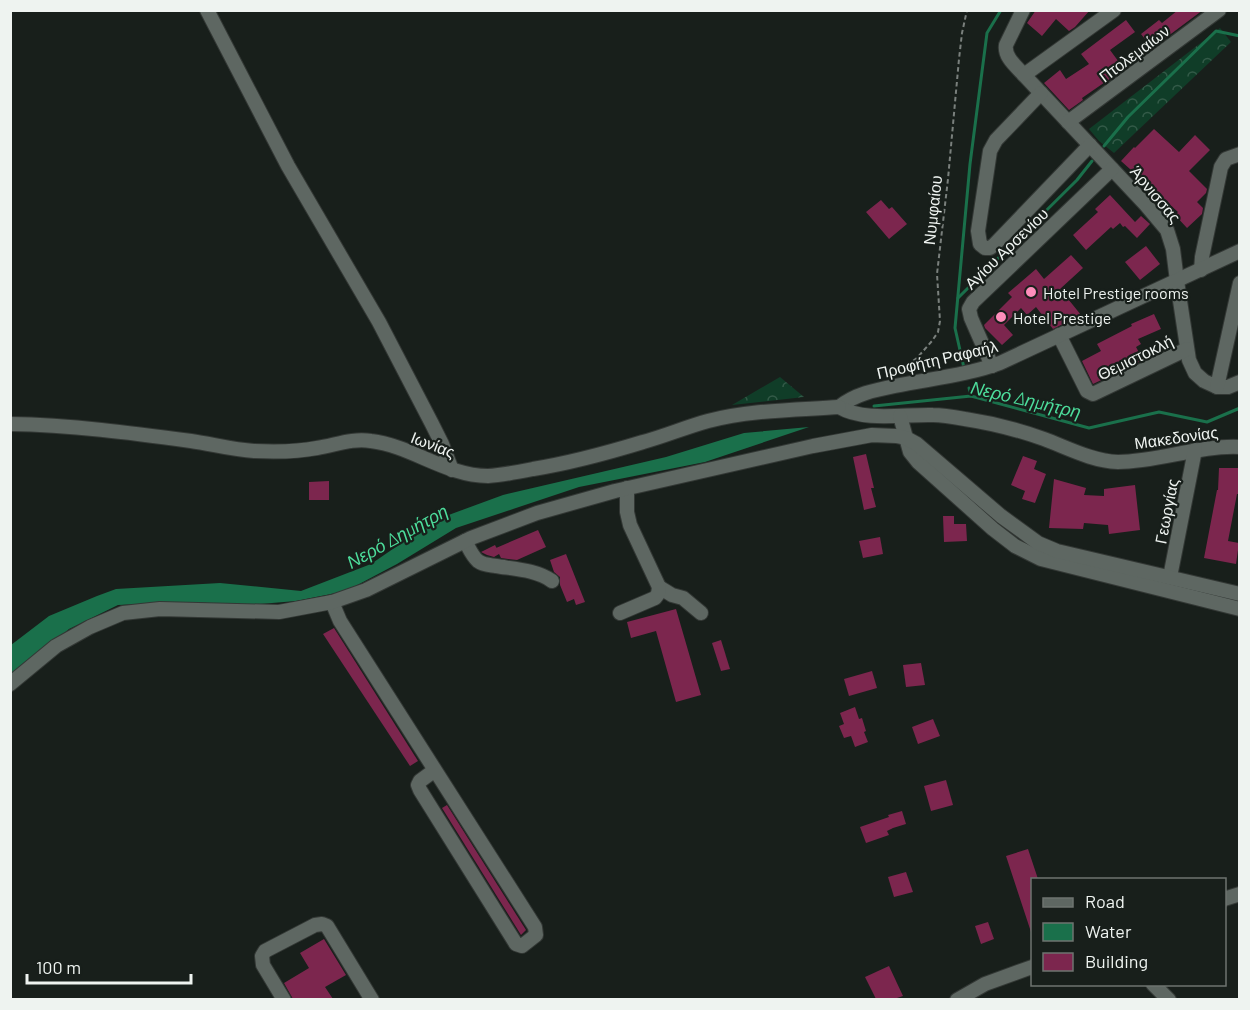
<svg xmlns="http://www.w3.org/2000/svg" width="1250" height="1010" viewBox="0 0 1250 1010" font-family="Barlow,sans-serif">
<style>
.forest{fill:url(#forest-crowns)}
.water{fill:#1a704b}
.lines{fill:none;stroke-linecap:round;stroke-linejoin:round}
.stream{stroke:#1a704b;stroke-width:3}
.building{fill:#7c264e}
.minor-casing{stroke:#333835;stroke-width:16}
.path{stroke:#7a807d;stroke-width:2;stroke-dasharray:4.5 3;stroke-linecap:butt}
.minor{stroke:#5e6762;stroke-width:14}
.poi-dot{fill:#fe8ebb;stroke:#181f1b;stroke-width:2}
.labels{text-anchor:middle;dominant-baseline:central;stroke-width:4.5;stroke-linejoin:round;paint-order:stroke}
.street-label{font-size:16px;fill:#eef3f0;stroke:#181f1b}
.poi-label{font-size:16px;fill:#eef3f0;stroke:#181f1b;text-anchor:start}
.water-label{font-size:18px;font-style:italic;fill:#4cdc9b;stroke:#181f1b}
</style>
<defs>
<pattern id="forest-crowns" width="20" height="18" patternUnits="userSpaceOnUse" patternTransform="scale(1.5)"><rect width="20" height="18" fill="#103d28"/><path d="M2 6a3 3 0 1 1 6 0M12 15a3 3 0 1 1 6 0" fill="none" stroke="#335a48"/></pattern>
</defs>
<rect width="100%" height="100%" fill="#181f1b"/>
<g class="forest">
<path d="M1220 28 1231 42 1114 153 1099 141 1089 129Z"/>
<path d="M780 377 804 397 732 405Z"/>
</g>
<path class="water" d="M809 427 705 462 579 487 456 528 397 564 346 591 296 601 249 605 187 602 118 605 69 629 11 678V645L49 616 97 596 116 589 220 583 301 591 371 564 435 520 503 495 666 457 744 433Z"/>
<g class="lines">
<g class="stream">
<path d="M1104 146 1128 117 1216 31 1240 36"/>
<path d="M958 298 1077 180 1092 161"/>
<path d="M964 368 955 328 970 164 987 33 1001 10"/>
<path d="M969 388 971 396"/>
<path d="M874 406 971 396 1089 428 1159 412 1207 422 1240 408"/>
</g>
</g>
<g class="building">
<path d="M1036 10H1090L1075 27 1069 31 1056 19 1042 36 1027 23Z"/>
<path d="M1178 10H1203L1152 48 1141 34 1159 20 1162 23Z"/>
<path d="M1126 20 1135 32 1110 50 1124 69 1082 98 1083 100 1069 110 1044 83 1060 70 1066 79 1089 64 1081 54Z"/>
<path d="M1154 129 1179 152 1195 135 1210 150 1189 171 1207 189 1206 193 1197 202 1203 208 1202 214 1187 228 1175 215 1178 212 1121 161 1134 147 1135 148Z"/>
<path d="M1110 195 1135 222 1141 216 1150 224 1137 238 1125 226 1123 227 1120 223 1113 229 1111 227 1086 250 1073 235 1098 212 1095 209Z"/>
<path d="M881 200 889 209 892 207 907 224 889 239 866 212Z"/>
<path d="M1146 246 1160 264 1140 280 1125 262Z"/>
<path d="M1071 255 1083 268 1060 289 1081 315 1053 329 1036 307 1027 315 1021 308 1004 325 1013 335 1002 345 985 328 984 325 1012 297 1008 293 1036 269 1044 279Z"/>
<path d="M1154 314 1161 329 1138 339 1141 344 1136 347 1143 360 1093 384 1082 361 1101 351 1097 344 1132 326 1131 324Z"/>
<path d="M866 454 874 488H871L876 507 864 510 853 457Z"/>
<path d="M1023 456 1037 461 1034 469 1046 474 1035 503 1022 499 1025 491 1011 485Z"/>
<path d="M1219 468H1239V494H1237L1228 541 1239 543 1236 564 1204 558 1217 490H1218Z"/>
<path d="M1054 479 1086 488 1084 495 1104 496V489L1135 485 1140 530 1109 534 1108 525 1084 523 1083 529 1049 528Z"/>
<path d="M329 481V500H309V482Z"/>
<path d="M943 516H954V524H966L967 541 944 542Z"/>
<path d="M538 530 546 547 517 560 501 558 499 554 494 557 487 555 481 552 495 545 499 553 496 548Z"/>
<path d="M880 537 883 554 863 558 859 541Z"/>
<path d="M566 554 585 602 576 605 574 599 567 602 560 585V577L554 572 550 560Z"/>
<path d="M676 609 701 695 676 702 656 631 631 638 627 622Z"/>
<path d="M334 628 418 761 410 766 323 634Z"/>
<path d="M721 640 730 669 721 671 712 643Z"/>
<path d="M921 663 925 685 906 687 903 665Z"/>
<path d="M872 671 877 688 849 696 844 679Z"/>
<path d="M855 707 859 719 862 718 866 731 864 732 868 742 855 747 851 736 844 738 839 726 844 724 840 713Z"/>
<path d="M933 719 940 736 918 744 912 727Z"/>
<path d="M946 780 953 805 931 811 924 786Z"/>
<path d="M447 805 526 930 521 935 442 808Z"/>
<path d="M902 811 906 824 893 828 887 831 889 835 866 843 860 827 889 817 888 815Z"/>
<path d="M1028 849 1038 879H1032V932H1031L1006 856Z"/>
<path d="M906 872 913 892 894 897 888 877Z"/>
<path d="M988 922 994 939 981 944 975 926Z"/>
<path d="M324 939 346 975 325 987 333 999H293L284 983 309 968 300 953Z"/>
<path d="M889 966 903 996 894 999H876L865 977Z"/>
</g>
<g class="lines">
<g class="minor-casing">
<g id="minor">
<path d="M207 10 288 166 379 322 432 424 442 444 452 470"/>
<path d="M1023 10 1006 45C1004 57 1016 66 1024 75L1146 205 1167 230 1173 249 1177 281 1189 360 1195 373 1204 381 1217 387H1228L1240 382"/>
<path d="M1024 75 1114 10"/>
<path d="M1041 93 996 140 990 151 978 231 980 244 985 248H990L994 245 1090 145"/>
<path d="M1068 122 1219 10"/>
<path d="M1201 270 1202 257 1221 167 1226 159 1240 154"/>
<path d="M1059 335 1087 391 1093 394 1187 349"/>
<path d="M992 366 971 318 969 309 973 302 1112 169"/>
<path d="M1217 387 1240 283"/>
<path d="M839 407C855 394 875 390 895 386 928 379 968 375 1000 363L1240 251"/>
<path d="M839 407C864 422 904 414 933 415 943 415 954 417 965 419 991 423 1019 430 1044 439 1068 448 1092 461 1118 462 1159 462 1198 445 1240 447"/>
<path d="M900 416 910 452 918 462 993 529 1015 546 1041 559 1240 609"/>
<path d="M10 424C71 425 132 433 191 441 212 444 233 450 254 451 275 452 296 452 317 448 336 445 352 438 371 441 412 446 446 476 488 476 503 475 518 472 533 469 570 463 607 453 643 442 665 436 686 427 708 421 750 410 795 410 839 407"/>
<path d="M465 541C469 548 472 556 478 561 483 565 490 565 496 566 514 569 537 570 552 581"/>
<path d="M1170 577 1195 450"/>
<path d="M659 587 672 595 683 598 701 613"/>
<path d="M332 602 340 621 535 927 536 935 522 946 516 944 420 790 418 785 420 781 435 770"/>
<path d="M620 613 655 598 658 594 659 587 630 525 627 512V488"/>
<path d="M10 684 56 646 90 627 123 613 160 609 279 612 332 602 366 590 471 538 537 513 615 491 813 446 872 435 896 436 906 438 917 444 1001 516 1038 543 1057 551 1240 594"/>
<path d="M1224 899 1240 894"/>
<path d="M1153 984 1169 1000"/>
<path d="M284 1000 263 965 262 956 265 951 315 925 322 924 327 926 372 1000"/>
<path d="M957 1000 985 984 1032 967"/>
</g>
</g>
<path class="path" d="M895 374 917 358 932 341 938 332 940 321 937 274 948 179 959 59 962 33 967 10"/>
<use href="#minor" class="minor"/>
</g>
<g class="poi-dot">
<circle cx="1031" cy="292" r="6"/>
<circle cx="1001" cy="317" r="6"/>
</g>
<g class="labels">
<g class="street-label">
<text transform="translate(1134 53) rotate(-37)">Πτολεμαίων</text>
<text transform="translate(1156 194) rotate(50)">Άρνισσας</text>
<text transform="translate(932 210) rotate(-84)">Νυμφαίου</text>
<text transform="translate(1006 248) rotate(-44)">Αγίου Αρσενίου</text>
<text transform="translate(1135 357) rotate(-26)">Θεμιστοκλή</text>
<text transform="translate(937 359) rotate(-13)">Προφήτη Ραφαήλ</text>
<text transform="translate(1176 437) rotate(-8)">Μακεδονίας</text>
<text transform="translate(433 444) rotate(21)">Ιωνίας</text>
<text transform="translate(1166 511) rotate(-79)">Γεωργίας</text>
</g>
<g class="poi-label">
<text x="1043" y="292">Hotel Prestige rooms</text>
<text x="1013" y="317">Hotel Prestige</text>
</g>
<g class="water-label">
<text transform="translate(1026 399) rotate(13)">Νερό Δημήτρη</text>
<text transform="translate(397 536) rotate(-29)">Νερό Δημήτρη</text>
</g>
</g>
<rect width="1250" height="1010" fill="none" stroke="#eef3f0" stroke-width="24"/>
<rect x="1031" y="878" width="195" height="108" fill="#181f1b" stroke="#6e7470" stroke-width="1.5"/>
<rect x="1043" y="898" width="30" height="9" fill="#5e6762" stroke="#6e7470" stroke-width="1.5"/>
<text x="1085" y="908" font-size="18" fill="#eef3f0">Road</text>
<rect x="1043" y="923" width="30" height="18" fill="#1a704b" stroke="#6e7470" stroke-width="1.5"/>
<text x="1085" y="938" font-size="18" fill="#eef3f0">Water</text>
<rect x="1043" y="953" width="30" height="18" fill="#7c264e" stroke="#6e7470" stroke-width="1.5"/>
<text x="1085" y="968" font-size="18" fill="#eef3f0">Building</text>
<path d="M27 974v9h164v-9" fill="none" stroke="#eef3f0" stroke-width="3"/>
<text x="36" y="974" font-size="18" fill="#eef3f0" stroke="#181f1b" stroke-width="4.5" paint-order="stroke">100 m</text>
</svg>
